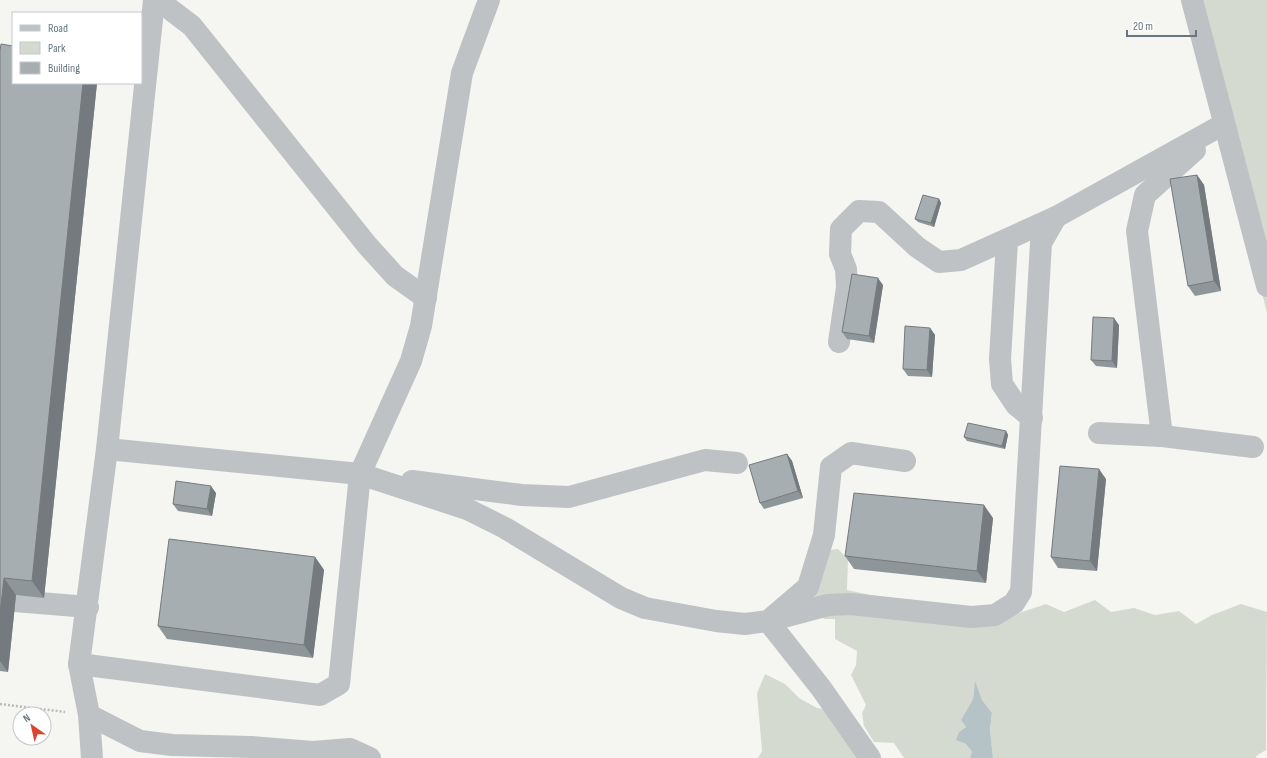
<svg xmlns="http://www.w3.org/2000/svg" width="1267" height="758" viewBox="0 0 1267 758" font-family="'Sofia Sans Condensed',sans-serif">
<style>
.green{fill:#d5dad1}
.water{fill:#b5c3c6}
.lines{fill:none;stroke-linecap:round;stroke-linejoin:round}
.path{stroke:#b8bbbd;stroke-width:2.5;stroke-dasharray:2 2;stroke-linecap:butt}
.minor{stroke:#bec2c5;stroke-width:22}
.wall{fill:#8f9699}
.shaded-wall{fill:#747a7d}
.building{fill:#a6aeb2;stroke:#747a7d}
</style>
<rect width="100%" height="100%" fill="#f5f5f2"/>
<g class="green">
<path d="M1189 0H1267V313Z"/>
<path d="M838 549 848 559 847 590 870 595 1016 614 1046 604 1064 612 1095 600 1111 612 1134 608 1155 615 1179 611 1196 624 1212 615 1241 604 1267 612 1266 750 1256 756 1257 758H993L990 729 992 713 982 700 975 682 973 699 961 720 966 727 959 732 957 740 966 744 972 752 970 758H904L894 743 874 742 864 726 862 713 866 705 851 675 856 665 857 651 835 639V619H824L820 612 808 602 826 550Z"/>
<path d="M765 674 785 684 799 698 817 708 830 710 864 758H758L762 751 757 693Z"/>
</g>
<path class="water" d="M975 681 982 700 992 713 990 729 993 758H970L972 752 966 744 956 740 959 732 966 727 961 720 973 699Z"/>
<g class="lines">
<path class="path" d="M0 704 65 712"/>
<g class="minor">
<path d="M158 0 192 26 367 245 395 276 426 298"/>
<path d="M1192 0 1267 286"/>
<path d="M1007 241 1000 359 1002 384 1016 405 1032 418"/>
<path d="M839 342 847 287 846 269 840 254 841 229 859 211 879 212 917 247 939 262 961 260 1056 217"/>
<path d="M1099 433 1162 436 1253 447"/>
<path d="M1162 436 1137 231 1145 195 1195 150"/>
<path d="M107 449 360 474 467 509 505 528 621 598 645 608 716 621 745 624 768 621 828 605 851 604 971 617 995 615 1014 603 1021 592 1041 243 1056 217 1224 124"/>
<path d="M412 481 522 495 569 497 705 460 737 463"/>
<path d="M15 601 88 607"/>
<path d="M79 664 320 695 339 684 360 474 411 361 421 326 462 73 489 0"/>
<path d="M89 715 140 741 172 745 251 747 313 752 350 749 370 758"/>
<path d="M92 758 89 715 79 664 107 449 154 0"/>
<path d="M870 758 821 688 768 621 808 587 824 535 831 467 851 453 905 461"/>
</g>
</g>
<g class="wall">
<path d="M0 51 13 83H97L44 598 16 595 8 672 0 671Z"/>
<path d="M1197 175 1204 185 1221 291 1195 296 1188 286Z"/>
<path d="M939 199 941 203 934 227 918 222 915 219Z"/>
<path d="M883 285 874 343 847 339 842 332Z"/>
<path d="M1119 325 1117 368 1096 366 1091 360Z"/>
<path d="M930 328 935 335 932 377 908 376 903 369Z"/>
<path d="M1006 431 1008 435 1005 449 967 441 964 437Z"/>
<path d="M787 454 792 461 803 498 764 509 760 503Z"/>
<path d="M1106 479 1097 571 1058 568 1051 557Z"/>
<path d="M216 493 212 516 178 511 173 504Z"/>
<path d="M993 518 986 583 854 569 845 556Z"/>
<path d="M315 557 324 570 313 658 167 639 158 626Z"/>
</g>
<g class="shaded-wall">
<path d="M83 83H97L44 598 32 581Z"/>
<path d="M1197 175 1204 185 1221 291 1214 281Z"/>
<path d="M939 199 941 203 934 227 931 223Z"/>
<path d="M878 278 883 285 874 343 869 336Z"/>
<path d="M1114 318 1119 325 1117 368 1112 361Z"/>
<path d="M930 328 935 335 932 377 927 370Z"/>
<path d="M1006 431 1008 435 1005 449 1002 446Z"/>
<path d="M787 454 792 461 803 498 798 491Z"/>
<path d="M1099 469 1106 479 1097 571 1090 561Z"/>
<path d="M211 486 216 493 212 516 207 509Z"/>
<path d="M984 505 993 518 986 583 977 571Z"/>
<path d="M315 557 324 570 313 658 304 645Z"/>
<path d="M4 578 16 595 8 672 0 661V614Z"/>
</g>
<g class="building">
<path d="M1 44 13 46V83H83L32 581 4 578 0 614V51Z"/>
<path d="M1197 175 1214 281 1188 286 1170 179Z"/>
<path d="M923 195 939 199 931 223 915 219Z"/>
<path d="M852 274 878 278 869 336 842 332Z"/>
<path d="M1093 317 1114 318 1112 361 1091 360Z"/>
<path d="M905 326 930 328 927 370 903 369Z"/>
<path d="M968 423 1006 431 1002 446 964 437Z"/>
<path d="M787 454 798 491 760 503 749 465Z"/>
<path d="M1060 466 1099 469 1090 561 1051 557Z"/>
<path d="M176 481 211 486 207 509 173 504Z"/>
<path d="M854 493 984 505 977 571 845 556Z"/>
<path d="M169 539 315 557 304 645 158 626Z"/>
</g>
<rect x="12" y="12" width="130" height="72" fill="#ffffff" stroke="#c2c9cd"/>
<rect x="20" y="25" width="20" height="6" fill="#bec2c5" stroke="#c2c9cd"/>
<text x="48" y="32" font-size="12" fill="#667781">Road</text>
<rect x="20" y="42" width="20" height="12" fill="#d5dad1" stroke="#c2c9cd"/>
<text x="48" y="52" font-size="12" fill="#667781">Park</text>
<rect x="20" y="62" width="20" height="12" fill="#a6aeb2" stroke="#c2c9cd"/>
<text x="48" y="72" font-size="12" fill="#667781">Building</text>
<g transform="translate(32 726) rotate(326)"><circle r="19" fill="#ffffff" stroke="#c2c9cd"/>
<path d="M0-3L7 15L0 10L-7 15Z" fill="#da462d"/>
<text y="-6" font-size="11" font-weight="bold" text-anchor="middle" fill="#667781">N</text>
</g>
<path d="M1127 30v6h69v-6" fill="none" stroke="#667781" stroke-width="2"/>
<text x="1133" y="30" font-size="12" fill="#667781" stroke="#ffffff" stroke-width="3" paint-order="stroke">20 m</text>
</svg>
